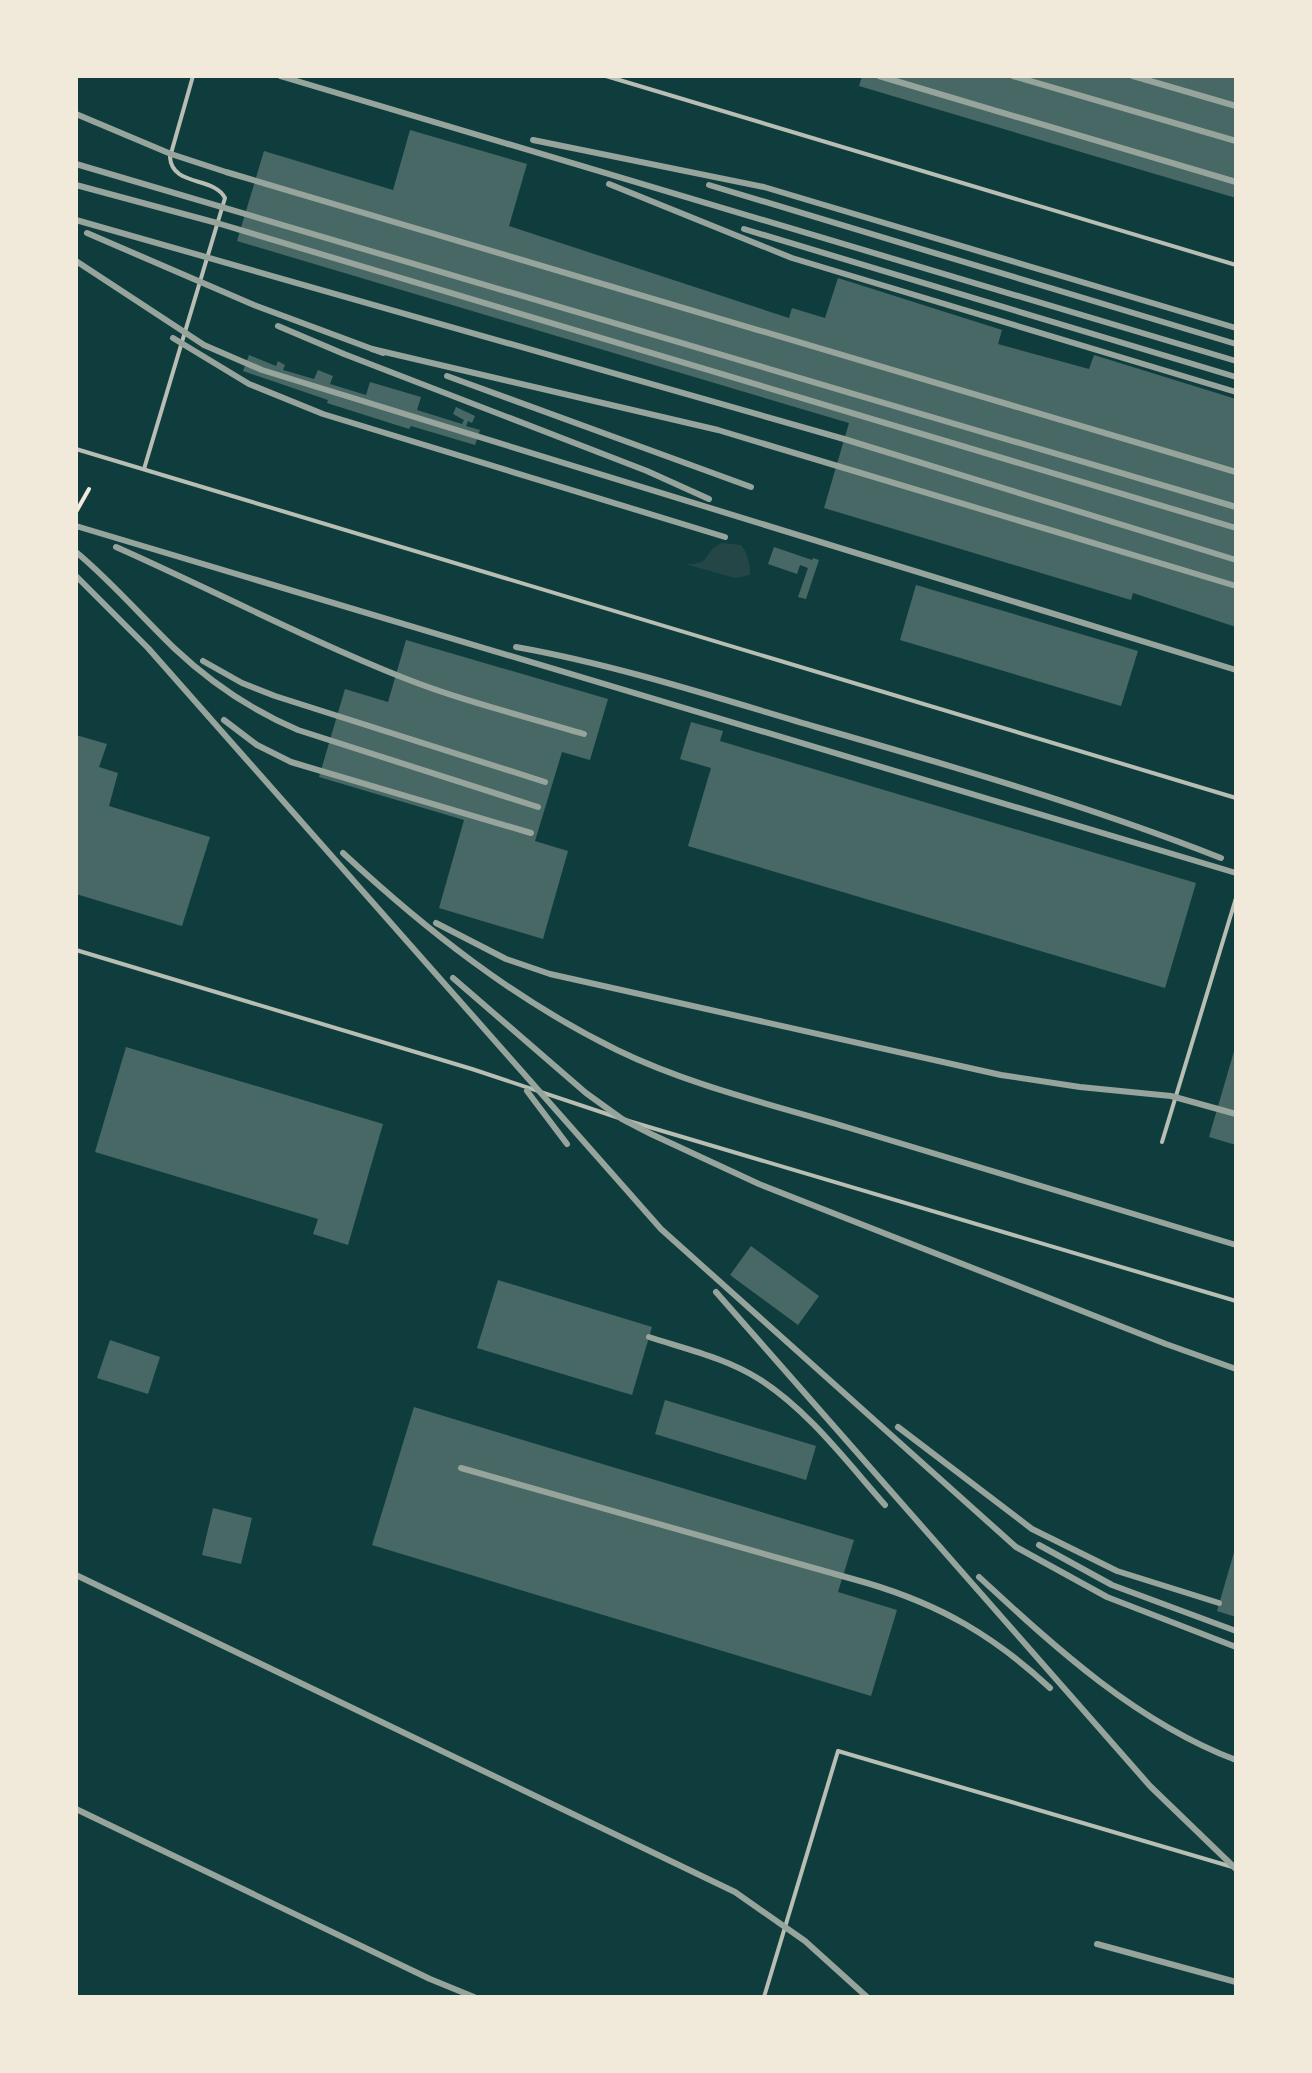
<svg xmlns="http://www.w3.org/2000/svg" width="1312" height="2073" viewBox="0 0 1312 2073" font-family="'Golos Text',sans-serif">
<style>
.green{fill:#244646}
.building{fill:#486865}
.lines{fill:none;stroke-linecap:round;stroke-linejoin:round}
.path{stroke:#f1e9da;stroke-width:4}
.service{stroke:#b8beb3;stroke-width:4}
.rail{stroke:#97a49c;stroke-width:6}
</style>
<rect width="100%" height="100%" fill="#0f3d3e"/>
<path class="green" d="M722 543 741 545C747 552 751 566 750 575L735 578 685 564C714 565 701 552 722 543Z"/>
<g class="building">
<path d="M862 76H1236V198L859 86Z"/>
<path d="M410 130 527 164 509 226 789 318 792 308 825 318 838 278 1002 330 998 344 1089 369 1094 355 1236 399V627L1133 593 1131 600 824 508 849 423 237 241 264 151 393 190Z"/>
<path d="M249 355 276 366 278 361 285 365 283 370 314 379 318 370 333 376 330 384 366 395 370 382 421 397 417 410 462 424 464 420 453 414 456 407 475 416 472 423 468 421 466 426 480 430 475 445 411 426 409 429 327 403 328 400 243 371Z"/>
<path d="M774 547 812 560 813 558 819 560 806 599 798 597 808 568 800 565 797 574 768 564Z"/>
<path d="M916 585 1138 651 1121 706 900 640Z"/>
<path d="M406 640 608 699 590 760 562 752 535 841 568 851 543 939 439 908 464 820 319 777 345 689 388 702Z"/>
<path d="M691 722 723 731 720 741 1196 883 1165 988 688 846 711 768 680 759Z"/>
<path d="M76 735 107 744 99 767 118 773 109 806 210 837 182 926 76 894Z"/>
<path d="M126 1047 383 1124 348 1245 313 1234 318 1219 95 1152Z"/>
<path d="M1235 1048H1236V1145L1209 1137Z"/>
<path d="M751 1246 819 1296 798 1325 730 1275Z"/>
<path d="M498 1280 652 1327 632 1395 477 1348Z"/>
<path d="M110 1340 160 1357 148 1394 97 1378Z"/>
<path d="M665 1400 816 1446 806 1480 655 1434Z"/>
<path d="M414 1407 854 1540 838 1592 897 1610 871 1696 372 1545Z"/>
<path d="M213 1508 252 1518 241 1564 202 1555Z"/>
<path d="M1235 1549H1236V1617L1217 1611Z"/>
</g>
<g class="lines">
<path class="path" d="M76 512 89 489"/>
<g class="service">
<path d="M606 76 1236 265"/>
<path d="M76 449 1236 798"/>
<path d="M144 469 225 198C214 176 172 187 170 157L193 76"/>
<path d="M76 950 472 1069 622 1119 1236 1301"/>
<path d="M1162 1142 1236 898"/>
<path d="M764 1997 838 1751 1236 1868"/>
</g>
<g class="rail">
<path d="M280 76 1236 361"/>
<path d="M879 76 1236 182"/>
<path d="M1013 76 1236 141"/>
<path d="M1133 76 1236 106"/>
<path d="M76 114 171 154 226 172 1236 472"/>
<path d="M533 140 764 187 1236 328"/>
<path d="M76 164 1236 507"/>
<path d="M609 184 792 258 1236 392"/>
<path d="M76 185 217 223 1236 528"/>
<path d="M709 185 1236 344"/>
<path d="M76 220 844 439 1236 560"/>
<path d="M744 229 1236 377"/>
<path d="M87 233 254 305 383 353"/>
<path d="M76 261 204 345 262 370 1236 670"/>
<path d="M278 326 344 354 647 471 709 499"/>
<path d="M173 338 249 384 323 414 725 537"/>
<path d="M372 349 718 430 1236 586"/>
<path d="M447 376 751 487"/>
<path d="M76 526 1236 873"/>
<path d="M116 547C213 590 306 639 404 678 462 701 524 716 584 734"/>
<path d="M76 552C111 581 141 616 174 648 211 683 251 710 298 730L538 807"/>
<path d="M76 576 148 648 661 1229 1016 1547 1107 1597 1236 1647"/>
<path d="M516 647C617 665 718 698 816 727 952 766 1089 806 1221 858"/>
<path d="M203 661 242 683 275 696 545 782"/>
<path d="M224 720 257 745 291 762 531 833"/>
<path d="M343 853C426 930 515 1000 617 1050 691 1086 774 1105 853 1129 981 1168 1108 1206 1236 1245"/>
<path d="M436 923 506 959 550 974 1001 1075 1080 1087 1171 1096 1236 1114"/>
<path d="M453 978 586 1093 622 1119 651 1134 759 1184 1166 1344 1236 1369"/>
<path d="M527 1091 567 1144"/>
<path d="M716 1292 1150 1786 1236 1869"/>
<path d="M649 1337C686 1349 726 1358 759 1379 809 1411 846 1461 885 1505"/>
<path d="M898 1427 1032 1529 1117 1571 1219 1603"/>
<path d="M461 1468 867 1583C941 1605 994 1636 1050 1688"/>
<path d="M1039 1545 1112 1585 1236 1631"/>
<path d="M76 1575 735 1892 805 1941 867 1997"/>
<path d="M979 1577C1056 1648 1136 1722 1236 1760"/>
<path d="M76 1809 430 1979 474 1997"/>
<path d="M1097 1944 1236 1982"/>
</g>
</g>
<rect width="1312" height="2073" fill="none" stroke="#f1e9da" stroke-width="156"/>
</svg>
